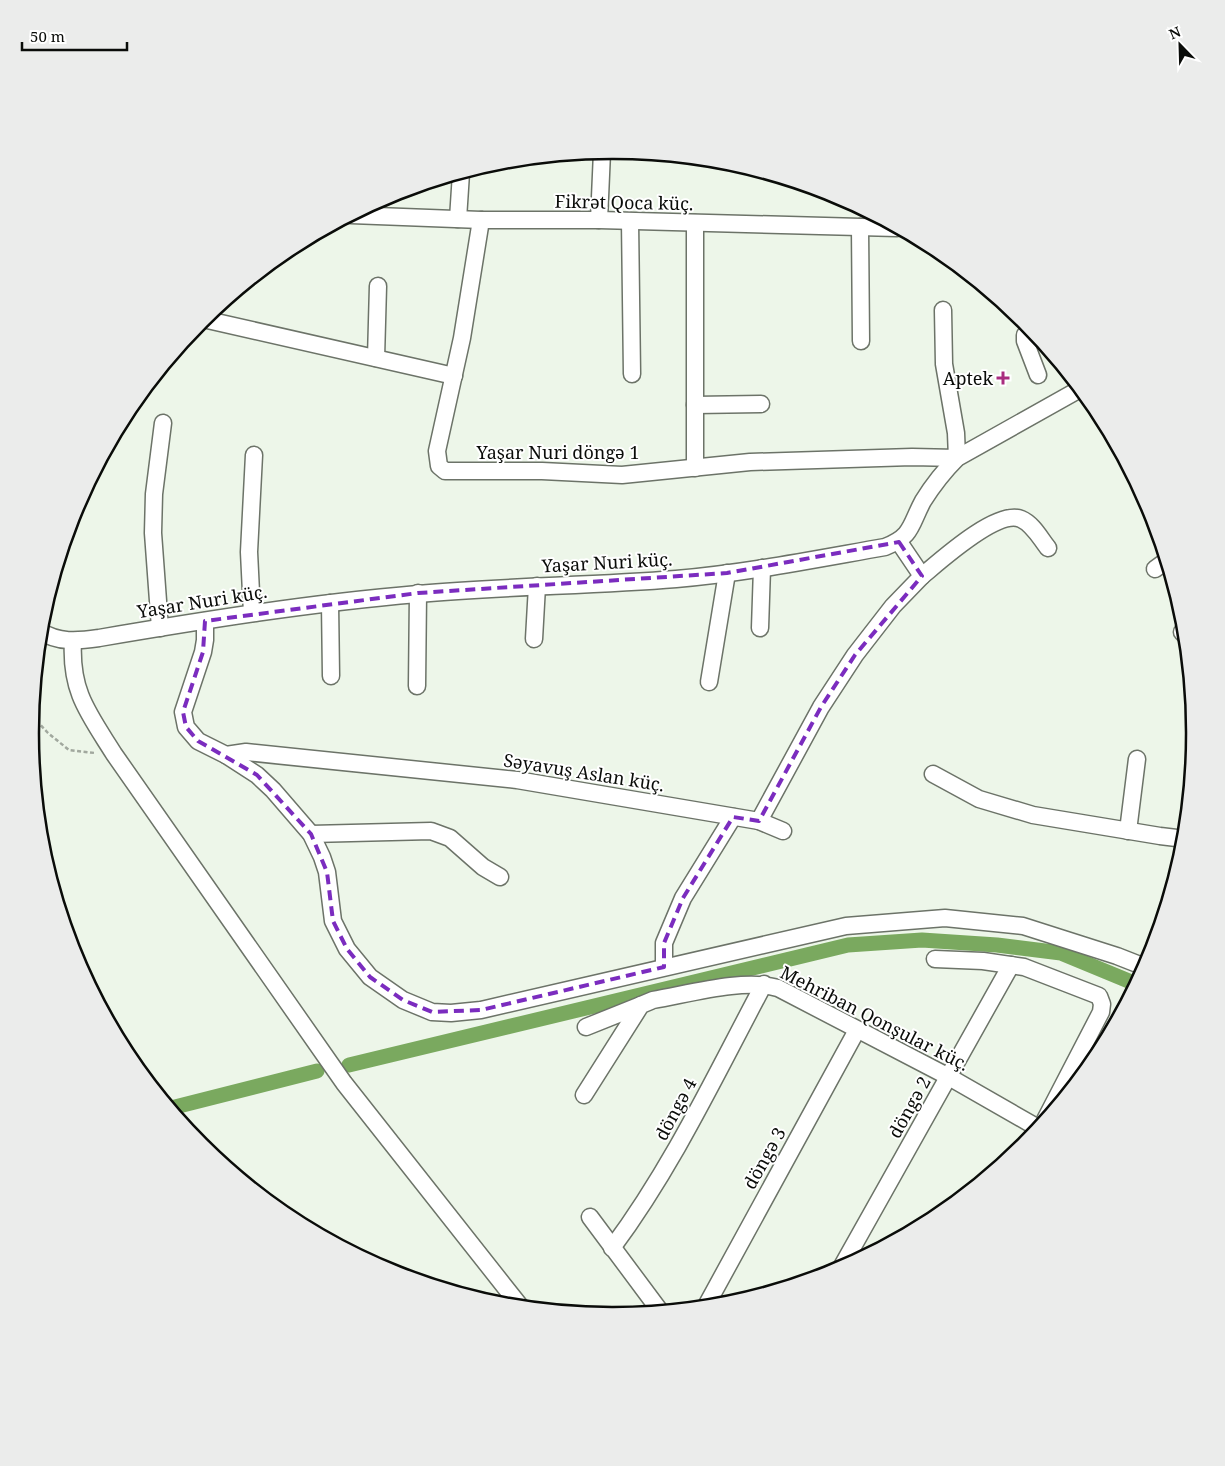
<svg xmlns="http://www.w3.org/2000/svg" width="1225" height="1466" viewBox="0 0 1225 1466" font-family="'Noto Serif',serif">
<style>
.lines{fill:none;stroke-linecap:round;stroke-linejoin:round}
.canal{stroke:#7aa95f;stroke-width:15}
.minor-casing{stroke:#6c7368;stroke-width:19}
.path{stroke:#a1a89e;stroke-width:2.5;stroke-dasharray:4 2.5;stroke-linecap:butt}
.minor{stroke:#fff;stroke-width:16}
.marked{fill:none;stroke:#7b2cbf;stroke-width:4;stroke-dasharray:10 6;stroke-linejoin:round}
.poi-dot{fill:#a92d7f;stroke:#fff;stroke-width:2}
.labels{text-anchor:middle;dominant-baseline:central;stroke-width:4;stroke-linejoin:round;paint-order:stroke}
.street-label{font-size:18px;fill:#0a0c09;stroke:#fff}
.poi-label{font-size:18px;fill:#0a0c09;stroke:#fff;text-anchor:end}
.rim{fill:none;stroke:#0a0c09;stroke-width:2.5}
</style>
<rect width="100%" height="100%" fill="#edf6e9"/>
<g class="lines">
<g class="canal">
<path d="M349 1065 848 945 922 940 997 945 1061 953 1136 984"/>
<path d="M171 1108 317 1071"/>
</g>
<g class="minor-casing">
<g id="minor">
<path d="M351 215 481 220H599L897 228"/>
<path d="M458 219 461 173"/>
<path d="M481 220 462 338 437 451 439 466 445 471H542L622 475 750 462 912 457 957 458 956 433 944 364 943 310"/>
<path d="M599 220 602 152"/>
<path d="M630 221 632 374"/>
<path d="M695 223V468"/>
<path d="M860 227 861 341"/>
<path d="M203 319 454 376"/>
<path d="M1032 330 1025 335V341L1038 375"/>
<path d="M376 358 378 286"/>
<path d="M695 405 761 404"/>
<path d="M1155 569 1166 561"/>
<path d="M922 576C940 561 997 509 1021 519 1033 524 1040 538 1048 548"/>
<path d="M330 603 331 676"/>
<path d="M252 613 249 552 254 455"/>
<path d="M205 621V640L203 652 183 712 186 727 198 741 226 755 246 752 517 780 759 821 821 707 855 655 893 606 922 576 899 542"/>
<path d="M160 628 153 533 154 494 163 423"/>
<path d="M760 628 762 568"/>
<path d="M40 631C58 643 78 641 99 638 205 620 311 603 418 594 504 586 590 586 676 579 746 573 816 559 885 547 913 536 910 525 923 501 933 485 944 471 957 458L1080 389"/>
<path d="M1182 632 1185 635"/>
<path d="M534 639 537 586"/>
<path d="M73 641C70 692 89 714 114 754L344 1083 520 1306"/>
<path d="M709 682 727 573"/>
<path d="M417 686 418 593"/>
<path d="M226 755 257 775 273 790 311 834 322 857 327 872 333 921 347 949 370 977 403 1000 432 1012 451 1013 481 1010 846 926 945 918 1023 926 1117 956 1145 967"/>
<path d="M933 774 979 799 1033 815 1160 836 1185 839"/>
<path d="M759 821 783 831"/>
<path d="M1128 831 1137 759"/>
<path d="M311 834 431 831 450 838 483 867 500 877"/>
<path d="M935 959 983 961 1024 967 1099 996 1102 1004 1101 1012 1045 1120"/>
<path d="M664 967V943L683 898 733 817"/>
<path d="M586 1027 641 1005"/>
<path d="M584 1095 641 1005 653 1000C689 994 743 978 778 988L949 1077 1038 1128"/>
<path d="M590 1217 660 1311"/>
<path d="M612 1248C673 1166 716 1074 764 984"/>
<path d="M841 1268 1011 965"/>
<path d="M706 1306 857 1030"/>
</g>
</g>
<path class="path" d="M32 716 48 733 69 750 95 753"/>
<use href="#minor" class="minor"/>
</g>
<path class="marked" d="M899 542 922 576 855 655 821 707 759 821 733 817 683 898 664 943V967L481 1010 432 1012 403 1000 370 977 347 949 333 921 327 872 311 834 257 775 198 741 186 727 183 712 203 652 205 621 418 593 727 573Z"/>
<path class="poi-dot" d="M1000.5 370.5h5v5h5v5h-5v5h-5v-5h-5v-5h5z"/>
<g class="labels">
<g class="street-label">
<text transform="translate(624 202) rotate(1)">Fikrət Qoca küç.</text>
<text x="558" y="452">Yaşar Nuri döngə 1</text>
<text transform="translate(607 562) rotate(-3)">Yaşar Nuri küç.</text>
<text transform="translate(202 601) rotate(-9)">Yaşar Nuri küç.</text>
<text transform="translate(584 772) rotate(9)">Səyavuş Aslan küç.</text>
<text transform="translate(875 1018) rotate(27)">Mehriban Qonşular küç.</text>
<text transform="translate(909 1107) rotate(-61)">döngə 2</text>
<text transform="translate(675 1109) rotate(-62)">döngə 4</text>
<text transform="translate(764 1158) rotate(-61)">döngə 3</text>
</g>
<g class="poi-label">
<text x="993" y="378">Aptek</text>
</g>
</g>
<path d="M0 0H1225V1466H0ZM612 159H613A573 573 0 0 1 1186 732V734A573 573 0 0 1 613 1307H612A573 573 0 0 1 39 734V732A573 573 0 0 1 612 159Z" fill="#ebeceb" fill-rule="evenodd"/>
<path class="rim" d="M612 159H613A573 573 0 0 1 1186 732V734A573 573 0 0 1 613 1307H612A573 573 0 0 1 39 734V732A573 573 0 0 1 612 159Z"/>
<g transform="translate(1180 45) rotate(337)" stroke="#ffffff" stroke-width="4" paint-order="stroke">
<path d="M0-4L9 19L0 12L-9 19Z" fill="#0a0c09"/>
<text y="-8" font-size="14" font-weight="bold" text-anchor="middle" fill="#0a0c09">N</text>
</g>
<path d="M22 42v8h105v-8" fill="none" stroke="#0a0c09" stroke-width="2.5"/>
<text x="30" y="42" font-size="15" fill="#0a0c09" stroke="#ffffff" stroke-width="4" paint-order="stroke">50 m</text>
</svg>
